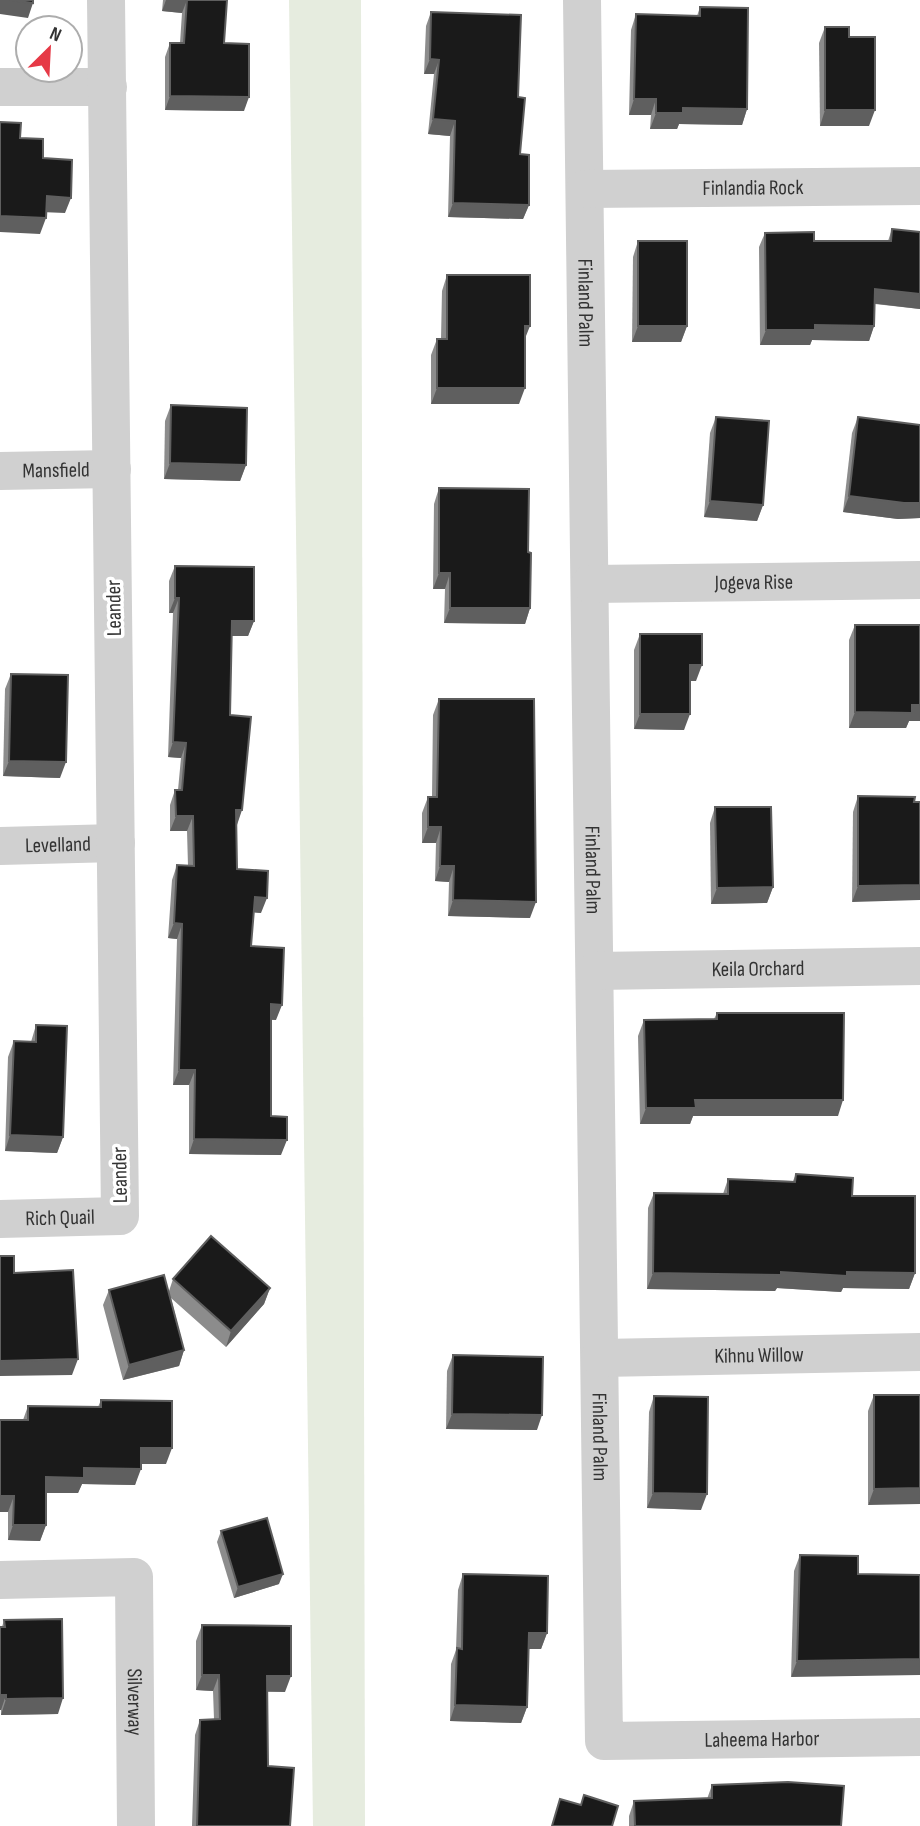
<svg xmlns="http://www.w3.org/2000/svg" width="920" height="1826" viewBox="0 0 920 1826" font-family="'Sofia Sans Condensed',sans-serif">
<style>
.green{fill:#e6ecdf}
.lines{fill:none;stroke-linecap:round;stroke-linejoin:round}
.minor{stroke:#d0d0d0;stroke-width:38}
.wall{fill:#8c8c8c}
.shaded-wall{fill:#5f5f5f}
.building{fill:#1a1a1a;stroke:#5f5f5f;stroke-width:2}
.labels{text-anchor:middle;dominant-baseline:central;stroke-width:7;stroke-linejoin:round;paint-order:stroke}
.street-label{font-size:21px;fill:#333;stroke:#fff}
</style>
<rect width="100%" height="100%" fill="#fff"/>
<path class="green" d="M289 0H361L365 1826H313Z"/>
<g class="lines">
<g class="minor">
<path id="s1" d="M582 0 604 1741 920 1737"/>
<path d="M0 87H108"/>
<path id="s2" d="M585 189 920 186"/>
<path id="s3" d="M0 471 112 469"/>
<path id="s4" d="M590 584 920 580"/>
<path id="s5" d="M0 846 116 843"/>
<path id="s6" d="M595 971 920 966"/>
<path id="s7" d="M0 1219 120 1216 106 0"/>
<path id="s8" d="M600 1358 920 1352"/>
<path id="s9" d="M0 1580 134 1577 136 1826"/>
</g>
</g>
<g class="wall">
<path d="M163 0H227L224 43 244 111 165 110V57L170 43H180L182 13 162 11Z"/>
<path d="M700 7 747 109 742 125 679 124 677 129H650L651 115H629L631 30 636 14 697 16Z"/>
<path d="M431 12 518 97 520 154 529 205 523 219 448 217 450 136 428 134 434 74H424L426 26Z"/>
<path d="M825 27 869 126H820L819 43Z"/>
<path d="M892 229 920 232V309L875 304 874 326 869 341 812 340 810 345H760L759 247 765 233 814 241H888Z"/>
<path d="M638 241 687 326 681 342H632L633 257Z"/>
<path d="M447 275 525 339 519 404H431V355L437 339H441L442 291Z"/>
<path d="M171 405 246 465 240 481 164 479 165 421Z"/>
<path d="M716 417 763 505 757 521 704 517 710 433Z"/>
<path d="M858 417 920 425V518L898 519 843 512 852 433Z"/>
<path d="M439 488 528 552 530 608 525 624 444 623 445 589H433L434 504Z"/>
<path d="M175 566 254 621 248 636H232L230 715 236 825 237 869 261 913 254 912 251 946 276 1020H271V1116L281 1155 189 1154V1085H173L177 939 168 938 172 880 177 865 188 866 187 831H170V805L175 790H178L181 758 168 757 173 613H169V581Z"/>
<path d="M855 625H920V721H909L906 728H849V640Z"/>
<path d="M640 634 696 681H690L684 730 634 729V650Z"/>
<path d="M11 674 60 778 3 776 5 689Z"/>
<path d="M439 699 530 918 448 916 449 882 435 881 436 843H422V813L428 797H432L433 715Z"/>
<path d="M858 796 914 802 852 902 853 812Z"/>
<path d="M715 807 773 887 767 903 711 904 710 823Z"/>
<path d="M717 1013 838 1116H693L690 1124H640L638 1036 644 1020 714 1019Z"/>
<path d="M36 1025 63 1137 57 1153 5 1151 8 1057 14 1041 31 1042Z"/>
<path d="M796 1174 852 1196 915 1273 909 1289 843 1288 841 1292 777 1288 775 1291 647 1289 648 1208 654 1193 723 1194 728 1179 793 1181Z"/>
<path d="M173 1279 270 1288 264 1304 226 1347 171 1298 184 1350 179 1366 123 1380 103 1305 109 1290 169 1291Z"/>
<path d="M453 1355 537 1430 446 1429 447 1371Z"/>
<path d="M874 1395H920L868 1505V1411Z"/>
<path d="M654 1396 701 1510 647 1508 649 1412Z"/>
<path d="M101 1400 166 1464H141L135 1485 82 1484 78 1493H46V1525L40 1541 8 1540V1512H0V1420H23L28 1406 98 1407Z"/>
<path d="M221 1531 279 1584 234 1598 217 1542Z"/>
<path d="M800 1555 858 1574 791 1677 794 1571Z"/>
<path d="M463 1574 547 1633 541 1649H528L527 1707 521 1723 450 1721 451 1664 456 1650 458 1590Z"/>
<path d="M4 1620 58 1714 1 1715 0 1627H2Z"/>
<path d="M202 1625 285 1692H267L268 1766 290 1826H192L195 1735 200 1720 214 1719 213 1691 196 1690V1641Z"/>
<path d="M712 1785 841 1826H629V1816L634 1801 707 1799Z"/>
</g>
<g class="shaded-wall">
<path d="M0 0H10L33 3 28 18 0 14Z"/>
<path d="M166 0H187L182 13 162 11Z"/>
<path d="M430 59 439 60 434 74H424Z"/>
<path d="M170 96 249 97 244 111 165 110Z"/>
<path d="M634 99H656L651 115H629Z"/>
<path d="M683 108 747 109 742 125 679 124 677 129H650L656 113Z"/>
<path d="M825 110H875L869 126H820Z"/>
<path d="M433 119 455 121 450 136 428 134Z"/>
<path d="M47 196 71 198 65 213 41 212Z"/>
<path d="M453 203 529 205 523 219 448 217Z"/>
<path d="M0 216 46 218 40 234 0 232Z"/>
<path d="M875 289 920 294V309L870 303Z"/>
<path d="M815 325 874 326 869 341 812 340 810 345H760L766 330Z"/>
<path d="M525 326H530L524 341Z"/>
<path d="M638 326H687L681 342H632Z"/>
<path d="M437 388H525L519 404H431Z"/>
<path d="M170 463 246 465 240 481 164 479Z"/>
<path d="M849 496 920 503V518L898 519 843 512Z"/>
<path d="M710 501 763 505 757 521 704 517Z"/>
<path d="M439 573H450L445 589H433Z"/>
<path d="M175 598H179L173 613H169Z"/>
<path d="M450 608H530L525 624 444 623Z"/>
<path d="M232 621H254L248 636H227Z"/>
<path d="M690 665H702L696 681H684Z"/>
<path d="M912 705H920V721H909L906 728H849L855 712Z"/>
<path d="M640 714H690L684 730 634 729Z"/>
<path d="M173 742 186 743 181 758 168 757Z"/>
<path d="M9 761 66 762 60 778 3 776Z"/>
<path d="M236 810H242L237 825Z"/>
<path d="M176 816H193L187 831H170Z"/>
<path d="M428 827H441L436 843H422Z"/>
<path d="M440 866H454L449 882 435 881Z"/>
<path d="M920 885V900L852 902 858 886Z"/>
<path d="M773 887 767 903 711 904 717 888Z"/>
<path d="M255 897 267 898 261 913 249 912Z"/>
<path d="M453 900 536 902 530 918 448 916Z"/>
<path d="M174 923 182 924 177 939 168 938Z"/>
<path d="M271 1004 282 1005 276 1020 265 1019Z"/>
<path d="M179 1070H195L189 1085H173Z"/>
<path d="M695 1100H843L838 1116H693L690 1124H640L646 1108Z"/>
<path d="M10 1135 63 1137 57 1153 5 1151Z"/>
<path d="M194 1139 287 1140 281 1155 189 1154Z"/>
<path d="M781 1272 915 1273 909 1289 843 1288 841 1292 777 1288 775 1291 647 1289 653 1273Z"/>
<path d="M270 1288 264 1304 226 1347 231 1331Z"/>
<path d="M184 1350 179 1366 123 1380 129 1365Z"/>
<path d="M78 1359 72 1375 0 1376V1361Z"/>
<path d="M452 1414 542 1415 537 1430 446 1429Z"/>
<path d="M141 1448H172L166 1464H135Z"/>
<path d="M84 1468 141 1469 135 1485 82 1484 78 1493H41L46 1477Z"/>
<path d="M920 1488V1504L868 1505 874 1489Z"/>
<path d="M653 1493 707 1494 701 1510 647 1508Z"/>
<path d="M0 1496H14L8 1512H0Z"/>
<path d="M13 1525H46L40 1541 8 1540Z"/>
<path d="M283 1574 279 1584 234 1598 238 1587Z"/>
<path d="M529 1633H547L541 1649H523Z"/>
<path d="M920 1659V1675L791 1677 797 1661Z"/>
<path d="M202 1675H219L213 1691 196 1690Z"/>
<path d="M267 1676H291L285 1692 261 1691Z"/>
<path d="M0 1695H6L1 1710H0Z"/>
<path d="M63 1698 58 1714 1 1715 6 1699Z"/>
<path d="M455 1705 527 1707 521 1723 450 1721Z"/>
</g>
<g class="building">
<path d="M10 0H33V3Z"/>
<path d="M187 0H227L224 43 249 44V97L170 96V43H184Z"/>
<path d="M700 7 748 8 747 109 683 108V113H656V99H634L636 14 700 16Z"/>
<path d="M431 12 521 15 518 97 525 98 520 154 529 155V205L453 203 455 121 433 119 439 60 430 59Z"/>
<path d="M825 27H849V37H875V110H825Z"/>
<path d="M0 122 21 123 20 138 43 139V158L72 160 71 198 47 196 46 218 0 216Z"/>
<path d="M892 229 920 232V294L875 289 874 326 815 325V330H766L765 233 814 232V241H891Z"/>
<rect x="638" y="241" width="49" height="85"/>
<path d="M447 275H530V326H525V388H437V339H447Z"/>
<path d="M171 405 247 408 246 465 170 463Z"/>
<path d="M716 417 769 421 763 505 710 501Z"/>
<path d="M858 417 920 425V503H904L849 496Z"/>
<path d="M439 488 529 489 528 552 531 553 530 608H450V573H439Z"/>
<path d="M175 566 254 567V621H232L230 715 251 717 242 810H236L237 869 268 871 267 898 255 897 251 946 284 948 282 1005 271 1004V1116L287 1117V1140L194 1139 195 1070H179L182 924 174 923 177 865 194 866 193 816H176L175 790H182L186 743 173 742 179 598H175Z"/>
<path d="M855 625H920V705H912V713L855 712Z"/>
<path d="M640 634H702V665H690V714H640Z"/>
<path d="M11 674 68 675 66 762 9 761Z"/>
<path d="M439 699H534L536 902 453 900 454 866H440L441 827H428V797H437Z"/>
<path d="M858 796 915 797 914 802H920V885L858 886Z"/>
<path d="M715 807H771L773 887 717 888Z"/>
<path d="M717 1013H844L843 1100H695L696 1108H646L644 1020 717 1019Z"/>
<path d="M36 1025 67 1026 63 1137 10 1135 14 1041 36 1042Z"/>
<path d="M796 1174 853 1178 852 1196H915V1273L847 1272V1276L781 1272V1275L653 1273 654 1193 728 1194V1179L795 1182Z"/>
<path d="M211 1236 270 1288 231 1331 173 1279Z"/>
<path d="M0 1256H14V1273L73 1270 78 1359 0 1361Z"/>
<path d="M164 1275 184 1350 129 1365 109 1290Z"/>
<path d="M453 1355 543 1357 542 1415 452 1414Z"/>
<path d="M874 1395H920V1488L874 1489Z"/>
<path d="M654 1396 708 1397 707 1494 653 1493Z"/>
<path d="M101 1400 172 1401V1448H141V1469L84 1468V1478L46 1477V1525H13L14 1496H0V1420H28V1406L101 1407Z"/>
<path d="M267 1518 283 1574 238 1587 221 1531Z"/>
<path d="M800 1555 858 1556V1574L920 1575V1659L797 1661Z"/>
<path d="M463 1574 548 1576 547 1633H529L527 1707 455 1705 457 1648 462 1649Z"/>
<path d="M62 1619 63 1698 6 1699V1695H0V1627H5L4 1620Z"/>
<path d="M202 1625 291 1626V1676H267L268 1766 294 1768 290 1826H197L200 1720 220 1719 219 1675H202Z"/>
<path d="M788 1782 844 1786 841 1826H635L634 1801 712 1798V1785Z"/>
<path d="M584 1795 618 1806 612 1826H552L560 1799 581 1805Z"/>
</g>
<g class="labels">
<g class="street-label">
<text stroke="none"><textPath href="#s2" startOffset="168">Finlandia Rock</textPath></text>
<text stroke="none"><textPath href="#s1" startOffset="303">Finland Palm</textPath></text>
<text stroke="none"><textPath href="#s3" startOffset="56">Mansfield</textPath></text>
<text stroke="none"><textPath href="#s4" startOffset="164">Jogeva Rise</textPath></text>
<text transform="translate(114 608) rotate(-91)">Leander</text>
<text stroke="none"><textPath href="#s5" startOffset="58">Levelland</textPath></text>
<text stroke="none"><textPath href="#s1" startOffset="870">Finland Palm</textPath></text>
<text stroke="none"><textPath href="#s6" startOffset="163">Keila Orchard</textPath></text>
<text transform="translate(120 1175) rotate(-91)">Leander</text>
<text stroke="none"><textPath href="#s7" startOffset="60">Rich Quail</textPath></text>
<text stroke="none"><textPath href="#s8" startOffset="159">Kihnu Willow</textPath></text>
<text stroke="none"><textPath href="#s1" startOffset="1437">Finland Palm</textPath></text>
<text stroke="none"><textPath href="#s9" startOffset="259">Silverway</textPath></text>
<text stroke="none"><textPath href="#s1" startOffset="1899">Laheema Harbor</textPath></text>
</g>
</g>
<g transform="translate(49 49) rotate(24)"><circle r="33" fill="#ffffff" stroke="#adadad" stroke-width="2"/>
<path d="M0-5L12 26L0 18L-12 26Z" fill="#e63946"/>
<text y="-10" font-size="19" font-weight="bold" text-anchor="middle" fill="#333333">N</text>
</g>
</svg>
